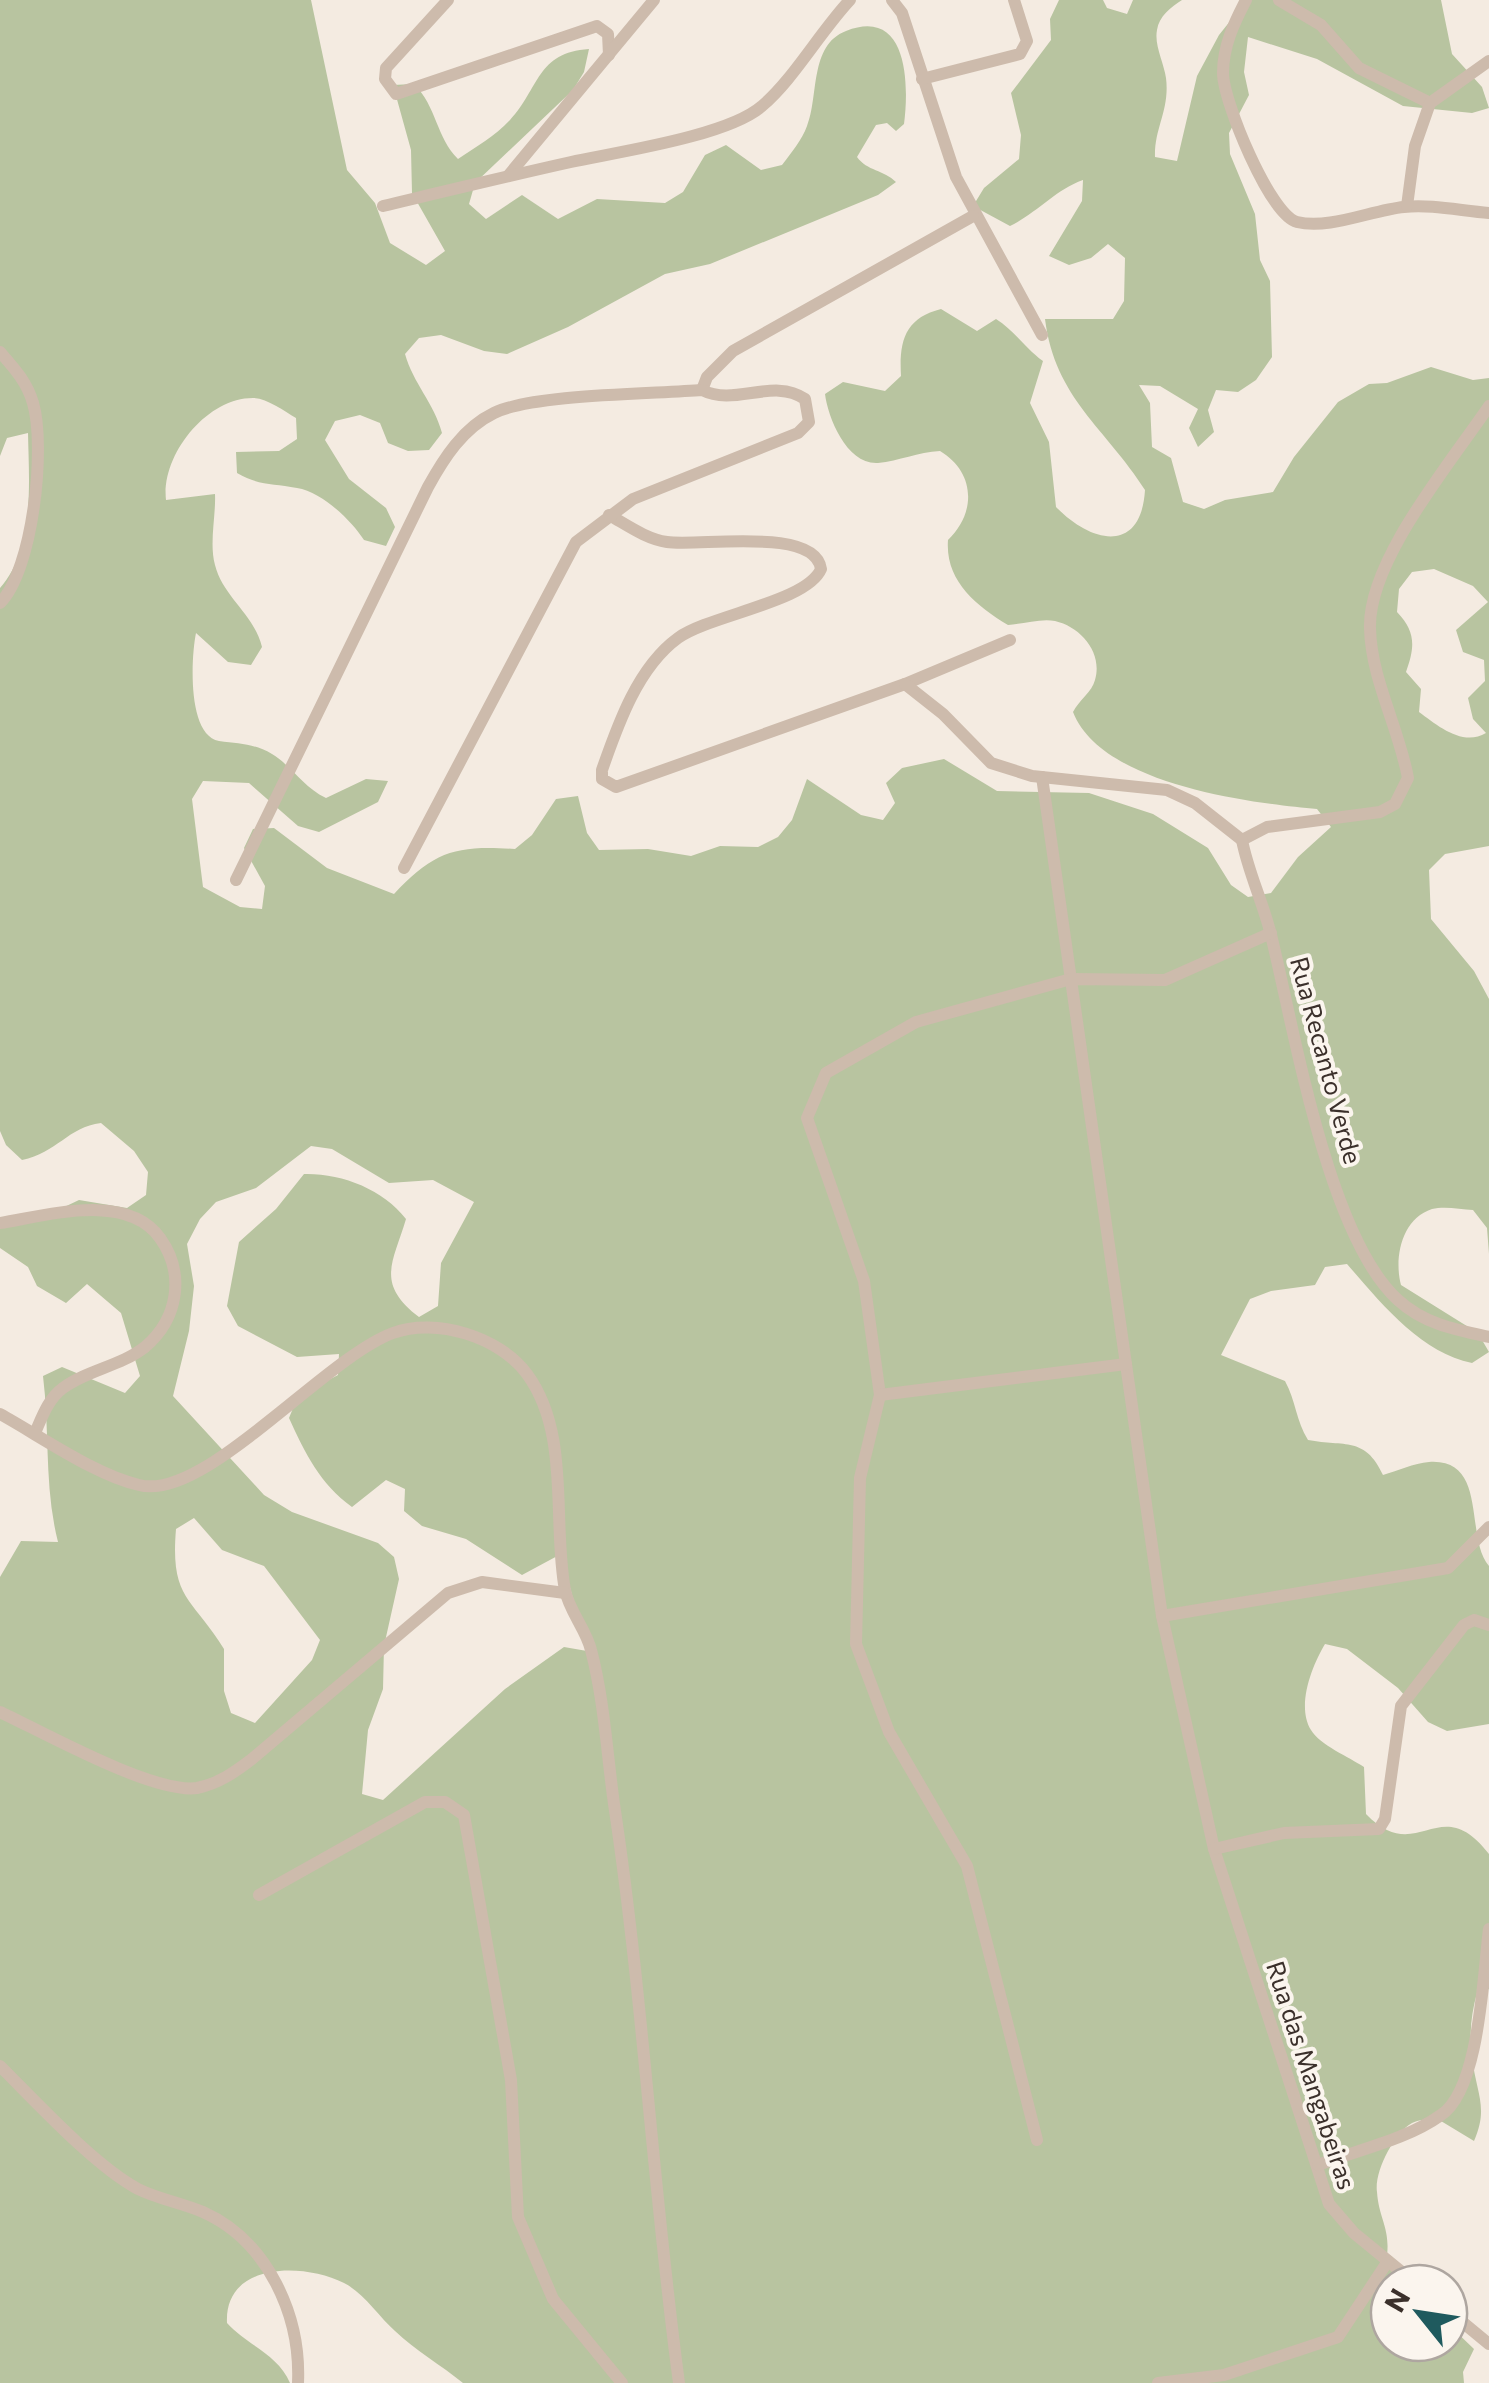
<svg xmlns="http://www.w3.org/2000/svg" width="1489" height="2383" viewBox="0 0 1489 2383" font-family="Commissioner,sans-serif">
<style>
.green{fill:#b8c4a0;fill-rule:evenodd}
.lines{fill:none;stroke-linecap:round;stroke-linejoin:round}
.minor{stroke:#cdbbac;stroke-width:12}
.labels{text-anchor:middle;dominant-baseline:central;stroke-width:8;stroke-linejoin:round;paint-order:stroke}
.street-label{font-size:25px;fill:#3b302b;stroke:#fbf5ee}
</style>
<rect width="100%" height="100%" fill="#f4ebe1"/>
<path class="green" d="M0 0H311L347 170 375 203 390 243 426 265 445 251 412 193 411 150 393 85 414 84C437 107 436 137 458 159 476 147 495 136 510 120 539 89 537 52 589 49L584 72 573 90 475 183 469 204 486 219 522 195 558 219 597 199 665 203 683 192 705 155 726 145 761 170 782 165C791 153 802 140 807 126 819 97 809 45 846 31 909 6 909 87 904 124L896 131 887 123 876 125 857 157C867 171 884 170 896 182L878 195 710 264 665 274 568 327 507 354 484 351 441 335 419 338 405 354C413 383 434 403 442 433L429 450 408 451 388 443 380 423 360 415 335 421 325 440 349 479 386 508 395 527 386 546 364 540C351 520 322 492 297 488 273 483 259 486 237 473L236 452 279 451 297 439 296 418C284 411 268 399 254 398 207 397 161 455 166 500L215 494C216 516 209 543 215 565 223 597 254 614 262 647L251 665 228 662 196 633C191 657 187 735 219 741 239 744 253 743 272 754 293 767 303 787 326 798L366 779 388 781 378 802 319 832 298 826 249 783 203 781 192 799 203 887 240 907 262 909 265 886 244 848 253 829 274 828 327 868 394 894C434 851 456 845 515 849L532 835 556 799 578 796 587 833 599 850 648 849 691 856 720 846 758 847 778 837 792 820 807 779 861 815 883 820 895 803 886 783 902 768 944 759 997 791 1089 793 1153 814 1208 848 1231 885 1248 897 1271 893 1298 857 1331 827 1317 809C1248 803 1101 784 1073 712 1079 700 1092 692 1095 680 1103 653 1081 627 1055 621 1042 618 1022 624 1008 625 975 605 945 580 948 540 977 512 975 472 940 451 918 452 899 461 878 463 847 465 828 418 825 394L843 382 885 391 901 376C899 341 905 318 941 309L977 331 996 319C1015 331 1025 348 1043 361L1030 403 1049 442 1056 507C1091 543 1141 555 1145 490 1106 428 1055 399 1045 319H1113L1124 301 1125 258 1108 244 1091 258 1069 265 1049 256 1082 201 1083 180C1055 190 1037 213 1010 226L973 206 984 188 1019 159 1021 135 1011 93 1051 40 1050 19 1059 0H1103L1107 8 1127 14 1133 0H1182C1171 7 1159 16 1157 30 1154 45 1164 63 1166 78 1170 110 1154 128 1155 157L1177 161 1197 76 1219 35 1247 0H1441L1452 54 1482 87 1489 108 1472 113 1403 106 1317 59 1248 37 1244 72 1249 95 1229 133 1230 154 1255 214 1260 260 1270 281 1272 357 1256 380 1238 392 1216 390 1208 410 1214 432 1198 447 1189 428 1198 409 1160 386 1139 385 1150 403 1152 447 1171 458 1183 502 1204 509 1225 500 1273 492 1294 457 1338 402 1369 384 1387 383 1431 367 1473 380 1489 378V846L1445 854 1429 870 1431 919 1474 971 1489 999V1254L1487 1228 1473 1210C1460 1209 1444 1206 1432 1209 1401 1219 1394 1259 1401 1285L1478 1333 1489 1352 1472 1363C1421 1353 1380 1302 1347 1264L1325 1267 1315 1285 1271 1291 1250 1299 1221 1355 1285 1381C1296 1401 1296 1421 1308 1440 1345 1447 1365 1436 1383 1475 1397 1471 1414 1463 1429 1462 1489 1458 1464 1537 1489 1566V1724L1447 1731 1428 1722 1398 1688 1347 1649 1325 1644C1312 1666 1296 1706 1311 1730 1320 1745 1349 1757 1364 1767L1366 1814C1418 1868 1439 1789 1489 1854V1989L1477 1993C1471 2014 1469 2035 1472 2057 1476 2093 1489 2107 1474 2141L1436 2118C1429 2119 1418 2120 1412 2123 1394 2133 1374 2172 1377 2192 1379 2221 1392 2229 1386 2262L1409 2283H1389V2343H1449V2325L1474 2349 1463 2372 1464 2383H463C441 2365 416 2351 395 2331 379 2317 364 2293 344 2283 301 2262 224 2263 227 2323 248 2346 278 2354 290 2383H0V1577L21 1541 58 1542C44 1487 50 1432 43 1376L62 1367 125 1393 140 1376 121 1313 87 1284 66 1303 37 1286 28 1267 0 1248V1219L58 1210 79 1200 127 1208 146 1195 148 1172 134 1151 101 1123C68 1127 57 1153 22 1160L6 1145 0 1131V588C35 549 29 483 28 433L7 438 0 456ZM1434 569 1473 586 1488 602 1456 630 1463 652 1484 660 1485 681 1468 698 1473 719 1486 733C1463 747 1438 726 1419 712L1421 689 1406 672C1415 647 1416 632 1397 612L1399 589 1412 572ZM311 1146 332 1149 389 1183 433 1180 474 1202 441 1263 438 1306 419 1317C375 1283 393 1263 406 1219 383 1189 341 1173 304 1174L276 1209 239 1242 227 1306 238 1326 297 1357 339 1354 338 1375 298 1396 289 1418C305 1453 320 1484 352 1507L386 1480 405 1489 404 1511 422 1526 466 1539 522 1575 561 1554 587 1651 564 1647 505 1689 383 1800 362 1794 368 1730 383 1689 384 1646 399 1579 394 1557 378 1543 292 1512 264 1495 173 1396 189 1331 194 1286 187 1244 200 1219 216 1202 256 1188ZM194 1518 222 1550 264 1566 320 1640 312 1660 255 1723 231 1713 224 1691V1649C192 1597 170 1600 176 1529Z"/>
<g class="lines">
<g class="minor">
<path d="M448 0 386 68 385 79 396 94 597 26 608 34 609 55"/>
<path d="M892 0 902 13 956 177 1042 335"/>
<path d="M1246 0C1234 23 1223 46 1223 73 1223 101 1270 215 1297 222 1329 230 1372 210 1404 207 1431 204 1462 211 1489 213"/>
<path d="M1279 0 1321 25 1359 68 1430 103"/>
<path d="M922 79 1020 54 1027 41 1014 0"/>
<path d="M508 176 654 0"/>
<path d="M383 206C446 191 508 176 571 162 617 152 728 136 762 106 793 80 820 32 850 0"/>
<path d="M1407 206 1415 146 1430 103 1489 61"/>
<path d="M0 352C14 368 27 382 33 403 46 447 33 570 0 603"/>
<path d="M702 390 707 377 733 351 973 216"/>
<path d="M609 515C627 525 646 539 667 542 698 547 815 526 821 569 807 602 710 615 678 638 638 667 618 724 602 770V779L616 787 905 684 1010 640"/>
<path d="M905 684 943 714 991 763 1032 776 1167 790 1195 803 1242 840 1267 827 1380 812 1395 804 1408 778C1399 728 1371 679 1370 628 1368 561 1451 462 1489 406"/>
<path d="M1042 777 1162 1616 1214 1849 1329 2204 1354 2233 1415 2283"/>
<path d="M1242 840C1248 872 1263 902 1271 935 1294 1028 1328 1237 1398 1300 1424 1324 1456 1330 1489 1337"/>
<path d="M236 880 428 487C444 458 463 428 494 413 533 394 653 394 702 390 735 407 773 377 805 399L809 422 798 433 633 499 576 542 404 868"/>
<path d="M0 1223C45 1216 127 1191 160 1238 185 1273 179 1318 145 1347 121 1366 87 1370 63 1388 48 1399 42 1417 35 1433"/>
<path d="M880 1395 864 1281 807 1118 826 1073 916 1022 1071 979 1165 980 1271 933"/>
<path d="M0 1414C40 1436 95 1475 139 1485 204 1502 323 1359 393 1333 436 1317 500 1337 527 1374 571 1434 552 1521 565 1590 569 1611 586 1629 591 1650 604 1699 607 1754 614 1804 643 1996 653 2191 679 2383"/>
<path d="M1162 1616 1448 1568 1489 1527"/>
<path d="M0 1712C43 1732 153 1794 197 1788 218 1784 235 1772 252 1759L448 1593 482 1582 565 1593"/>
<path d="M1214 1849 1284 1833 1379 1829 1385 1819 1401 1706 1464 1625 1474 1620 1489 1625"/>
<path d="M259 1895 425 1802H445L464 1815 511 2080 518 2217 553 2299 622 2383"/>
<path d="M0 2066C36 2102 95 2166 138 2189 158 2199 182 2203 203 2212 268 2241 301 2316 298 2383"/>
<path d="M1037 2140 967 1866 889 1732 856 1644 860 1478 880 1395 1126 1364"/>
<path d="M1318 2165C1357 2150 1406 2140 1441 2115 1480 2089 1483 1974 1489 1929"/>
<path d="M1449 2311 1489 2344"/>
<path d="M1158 2383 1224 2375 1338 2337 1388 2261"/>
</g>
</g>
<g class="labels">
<g class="street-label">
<text transform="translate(1327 1060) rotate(75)">Rua Recanto Verde</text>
<text transform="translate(1312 2075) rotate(72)">Rua das Mangabeiras</text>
</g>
</g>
<g transform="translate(1419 2313) rotate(300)"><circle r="48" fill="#fbf5ee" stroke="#aea6a0" stroke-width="2.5"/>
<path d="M0-8L18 38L0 25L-18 38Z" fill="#1f5a5e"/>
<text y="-15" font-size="28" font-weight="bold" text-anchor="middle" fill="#3b302b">N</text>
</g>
</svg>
